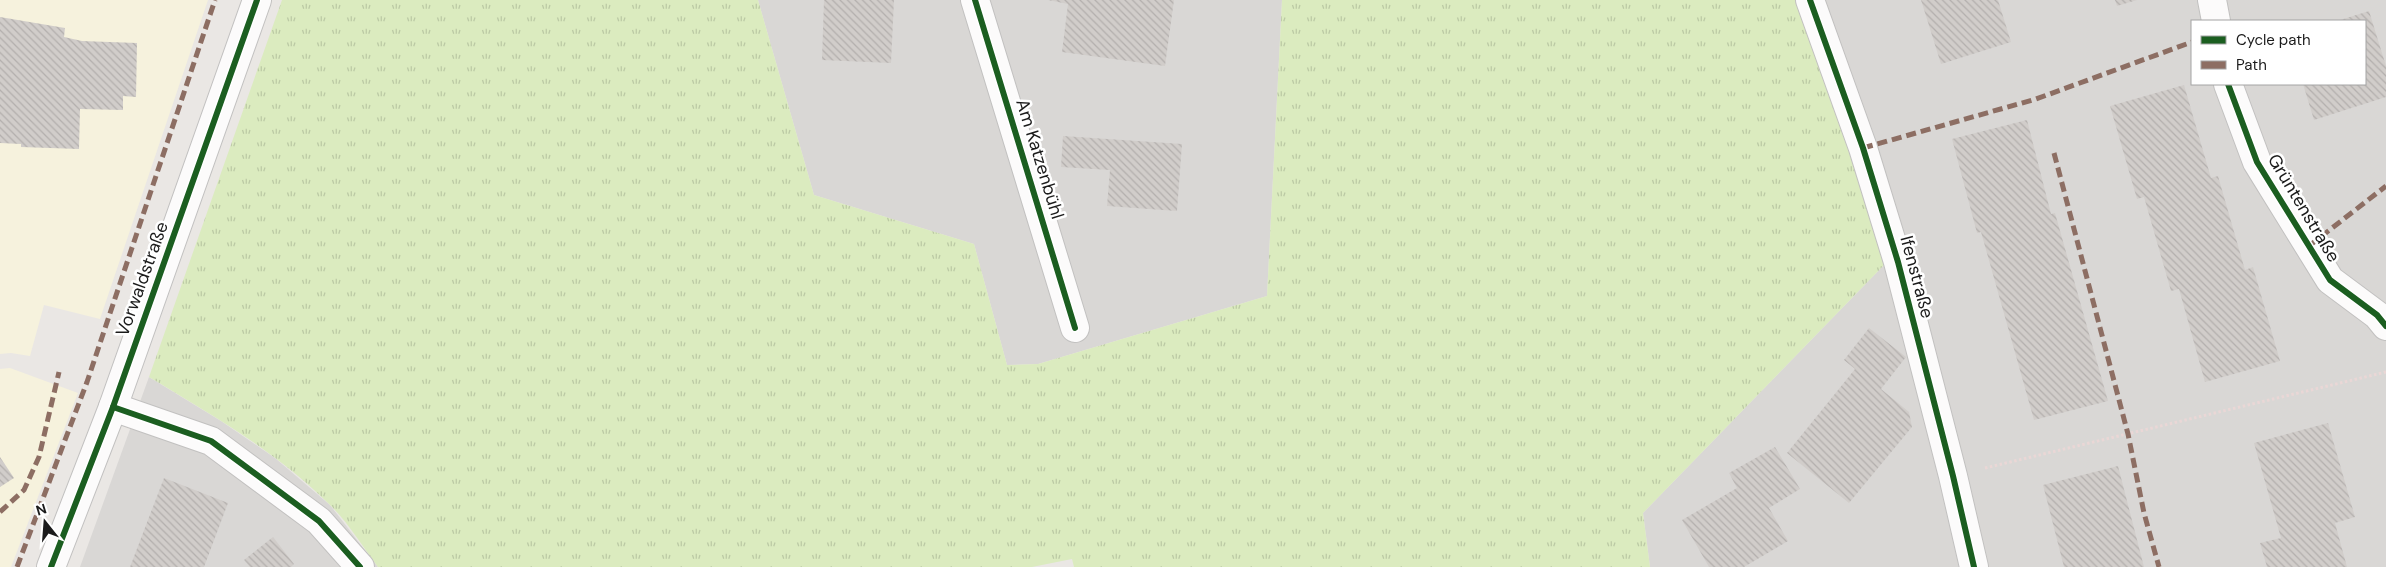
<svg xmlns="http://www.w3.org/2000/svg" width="2386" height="567" viewBox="0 0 2386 567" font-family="'DM Sans',sans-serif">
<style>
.residential{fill:#d9d7d5;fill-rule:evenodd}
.education{fill:#f6f2dd}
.grass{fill:url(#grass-tufts)}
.building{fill:url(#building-back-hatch)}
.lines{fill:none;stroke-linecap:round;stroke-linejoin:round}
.minor-casing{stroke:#c2c1c0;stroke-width:30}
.path{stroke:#ead7d6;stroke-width:3;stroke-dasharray:2.5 2.5;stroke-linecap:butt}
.minor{stroke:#fcfbfb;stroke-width:28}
.quiet{stroke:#8d6e63;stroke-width:5;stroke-dasharray:10 5;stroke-linecap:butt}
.cycleway-casing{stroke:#fff;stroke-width:9}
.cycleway{stroke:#1b5e20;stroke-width:6}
.labels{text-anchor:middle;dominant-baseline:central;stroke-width:5;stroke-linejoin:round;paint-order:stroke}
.street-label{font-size:18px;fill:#1b1b1b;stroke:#fff}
</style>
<defs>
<pattern id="grass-tufts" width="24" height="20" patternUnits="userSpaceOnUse" patternTransform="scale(1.25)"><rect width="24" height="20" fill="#dbebbf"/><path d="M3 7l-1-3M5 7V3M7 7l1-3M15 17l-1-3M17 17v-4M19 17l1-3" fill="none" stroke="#bbc9a4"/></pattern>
<pattern id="building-back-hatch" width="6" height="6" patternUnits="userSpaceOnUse" patternTransform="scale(1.25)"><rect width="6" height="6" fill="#d1cdca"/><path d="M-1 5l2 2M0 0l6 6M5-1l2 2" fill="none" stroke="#b3afad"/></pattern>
</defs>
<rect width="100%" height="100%" fill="#eae7e4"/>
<g class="residential">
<path d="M758 0H1282L1267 296 1038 364 1007 365 974 244 814 195Z"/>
<path d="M1799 0H2386V567H1650L1643 513 1886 263ZM2192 21H2365V84H2192Z"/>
<path d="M149 377 221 421 275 458 330 505 378 567H80Z"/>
</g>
<g class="education">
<path d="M0 0H208L100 319 44 305 30 356 11 353 0 354Z"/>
<path d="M10 368 78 393 11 567H0V369Z"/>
</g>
<path class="grass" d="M282 0H758L814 195 974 244 1007 365 1038 364 1267 296 1282 0H1799L1886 263 1643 513 1650 567H1074L1072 559 1032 567H378C362 546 348 522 329 504 277 452 212 415 149 377Z"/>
<g class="building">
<path d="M824 0H894L891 63 822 60Z"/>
<path d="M1048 0H1174L1165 66 1062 52 1068 4Z"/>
<path d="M1921 0H1998L2011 42 1941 64Z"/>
<path d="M2115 0H2137L2117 6Z"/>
<path d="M2369 11 2386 66V97L2314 120 2303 84H2365V21H2337Z"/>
<path d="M0 17 65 28 64 37 82 41 137 43 136 97 123 96V110L80 109 79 149 21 147V144L0 143Z"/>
<path d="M2184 85 2211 178 2218 176 2245 270 2253 267 2280 361 2205 382 2179 289 2171 291 2144 197 2137 199 2110 106Z"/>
<path d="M2027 120 2051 214 2055 213 2108 401 2034 420 1981 232 1977 233 1952 139Z"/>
<path d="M1063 136 1182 144 1177 211 1107 206 1110 170 1061 167Z"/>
<path d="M1869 328 1906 357 1881 389 1909 412 1912 427 1849 503 1787 453 1855 369 1844 360Z"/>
<path d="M2328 423 2355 517 2335 523 2347 567H2267L2260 543 2281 538 2254 443Z"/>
<path d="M1775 447 1800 489 1769 508 1788 541 1744 567H1709L1682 520 1737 488 1729 473Z"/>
<path d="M0 457 14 478 0 487Z"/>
<path d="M2118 466 2144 567H2064L2043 485Z"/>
<path d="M164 478 228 503 204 567H130Z"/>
<path d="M273 537 294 564 291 567H250L244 560Z"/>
</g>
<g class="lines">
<g class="minor-casing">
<g id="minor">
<path d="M975 0 1075 328"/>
<path d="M1810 0 1863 148 1898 262 1953 476 1974 567"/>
<path d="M2212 0 2216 21"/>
<path d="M2228 84 2257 162 2330 280 2377 315 2386 326"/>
<path d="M113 407 211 441 319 521 360 567"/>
<path d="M51 567 113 407 257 0"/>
</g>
</g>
<path class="path" d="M1985 468 2386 372"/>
<use href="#minor" class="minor"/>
<g class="quiet">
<path d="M1863 148 2036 99 2192 42"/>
<path d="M2054 153 2128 434 2144 513 2159 567"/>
<path d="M2309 246 2386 186"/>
<path d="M0 512 24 490 39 457 59 372"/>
<path d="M17 567 87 382 215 0"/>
</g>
<g class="cycleway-casing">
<g id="cycleway">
<path d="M975 0 1075 328"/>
<path d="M1810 0 1863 148 1898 262 1953 476 1974 567"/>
<path d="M2228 84 2257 162 2330 280 2377 315 2386 326"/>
<path d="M113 407 211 441 319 521 360 567"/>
<path d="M51 567 113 407 257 0"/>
</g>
</g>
<use href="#cycleway" class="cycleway"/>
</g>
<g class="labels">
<g class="street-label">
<text transform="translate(1040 159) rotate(73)">Am Katzenbühl</text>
<text transform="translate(2304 208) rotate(59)">Grüntenstraße</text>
<text transform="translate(1917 277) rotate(75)">Ifenstraße</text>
<text transform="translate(142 279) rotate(-70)">Vorwaldstraße</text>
</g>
</g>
<rect x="2191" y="20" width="175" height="65" fill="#ffffff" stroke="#a4a4a4"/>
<rect x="2201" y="36" width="25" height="8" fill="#1b5e20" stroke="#a4a4a4"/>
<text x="2236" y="45" font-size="15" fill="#1b1b1b">Cycle path</text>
<rect x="2201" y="61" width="25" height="8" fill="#8d6e63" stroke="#a4a4a4"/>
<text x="2236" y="70" font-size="15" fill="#1b1b1b">Path</text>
<g transform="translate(45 522) rotate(343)" stroke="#ffffff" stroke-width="4" paint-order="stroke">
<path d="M0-4L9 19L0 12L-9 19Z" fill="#1b1b1b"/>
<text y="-8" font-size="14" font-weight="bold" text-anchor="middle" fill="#1b1b1b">N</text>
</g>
</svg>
